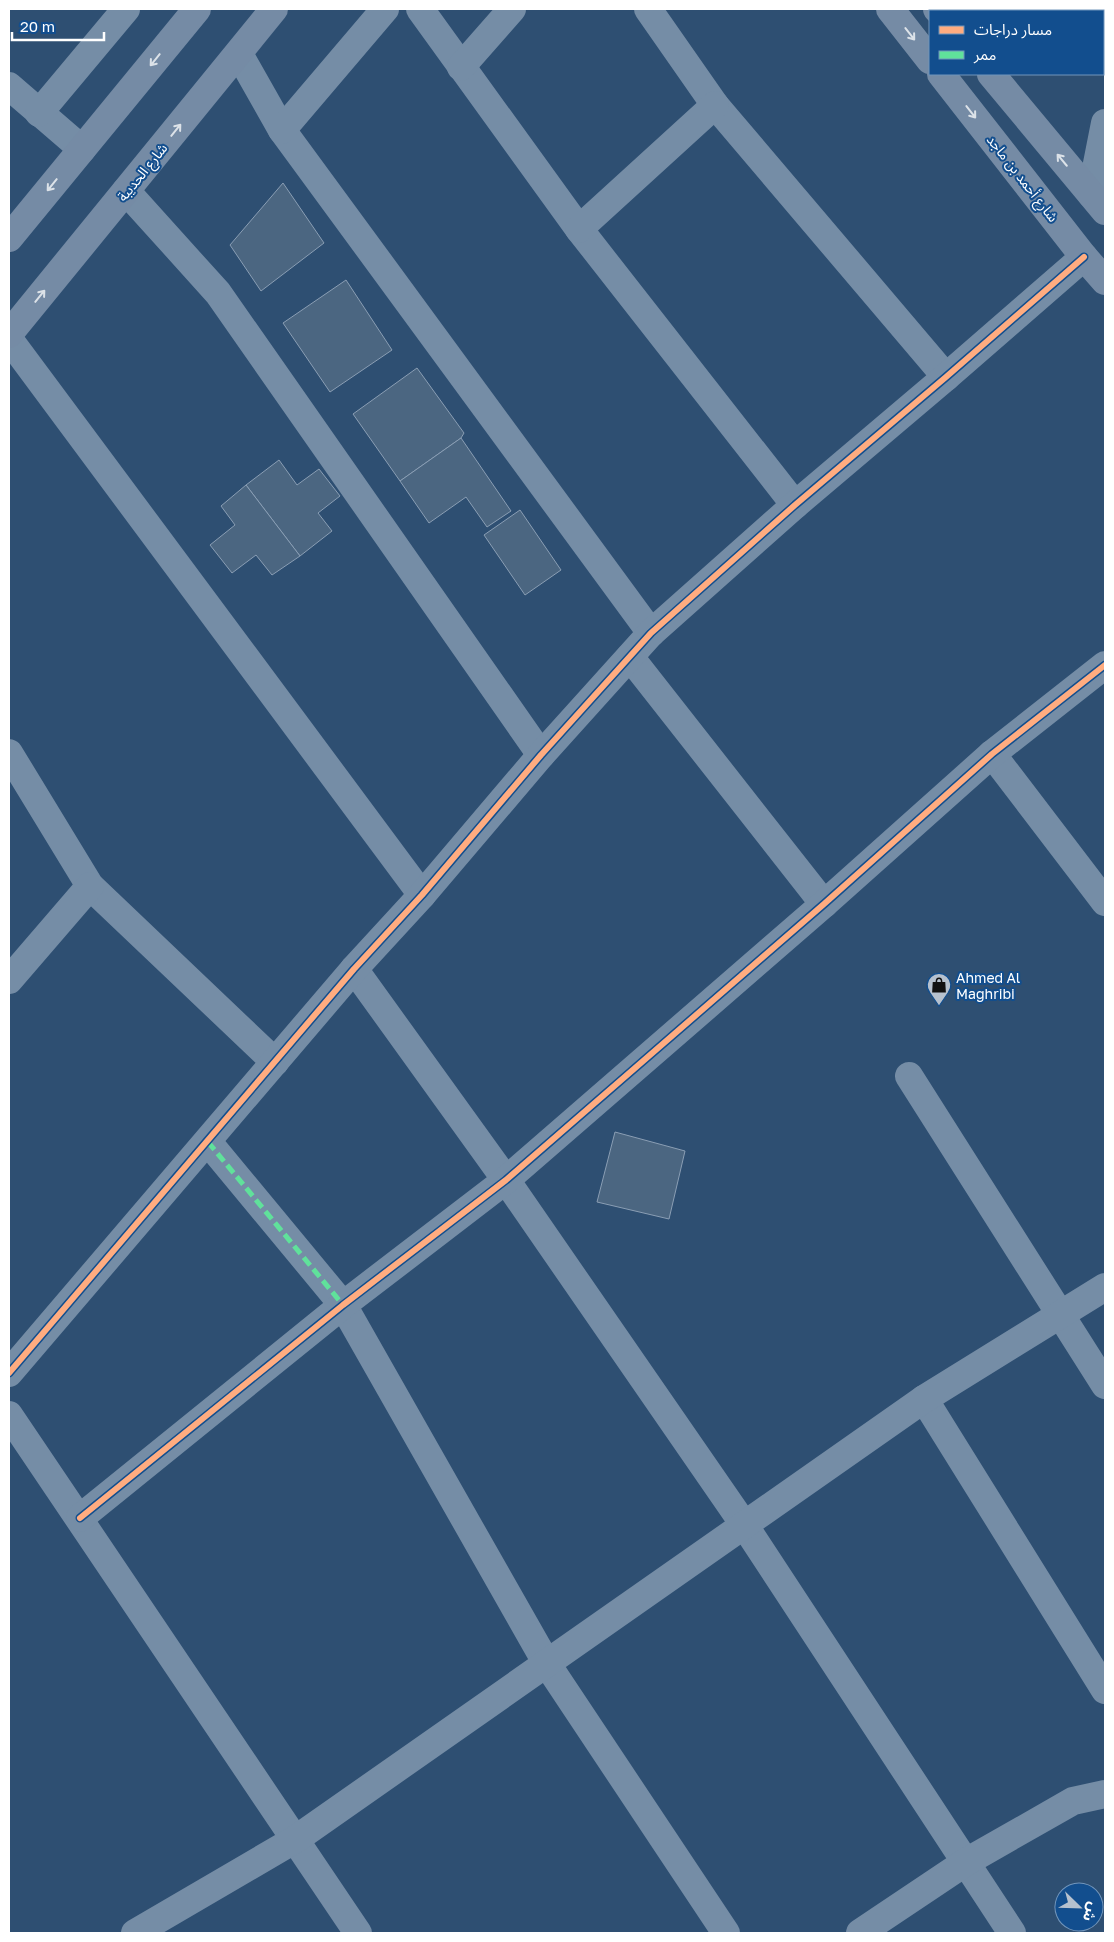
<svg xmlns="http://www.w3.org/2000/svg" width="1114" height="1942" viewBox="0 0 1114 1942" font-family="'Golos Text','Noto Sans Arabic',sans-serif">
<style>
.building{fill:#4b6681;stroke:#8a9eb4}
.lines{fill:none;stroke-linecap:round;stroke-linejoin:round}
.minor{stroke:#758da6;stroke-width:28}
.major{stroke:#758ba5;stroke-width:28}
.quiet{stroke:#60e19b;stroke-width:5;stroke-dasharray:10 5;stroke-linecap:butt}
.cycleway-casing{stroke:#124e8e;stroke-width:9}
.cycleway{stroke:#ffac80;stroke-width:6}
.oneway{stroke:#dce2e8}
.labels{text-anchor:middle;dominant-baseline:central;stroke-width:4;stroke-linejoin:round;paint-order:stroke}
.street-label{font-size:14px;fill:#fff;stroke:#124e8e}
.poi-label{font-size:14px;fill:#fff;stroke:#124e8e;text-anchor:start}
</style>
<rect width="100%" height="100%" fill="#2e4f72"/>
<g class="building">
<path d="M283 183 324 243 261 291 230 245Z"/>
<path d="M346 280 392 350 330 392 283 323Z"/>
<path d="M417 368 464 433 461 438 400 481 353 414Z"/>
<path d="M461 438 511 511 487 527 466 497 429 523 400 481Z"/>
<path d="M279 460 297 485 319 469 340 496 318 513 332 531 300 556 246 485Z"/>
<path d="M246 485 300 556 272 575 256 555 232 573 210 545 235 525 221 506Z"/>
<path d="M520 510 561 570 525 595 484 535Z"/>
<path d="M615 1132 685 1151 669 1219 597 1202Z"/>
</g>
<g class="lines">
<g class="minor">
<path d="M420 9 579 229 795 505"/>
<path d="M648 9 715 105 946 377"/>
<path d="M1077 9 1079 11"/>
<path d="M1104 9 1105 11"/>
<path d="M1103 42 1105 46"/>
<path d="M239 54 282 130 651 633"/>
<path d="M461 67 512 9"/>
<path d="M9 86 82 149"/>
<path d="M39 113 126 9"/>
<path d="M282 130 385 9"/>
<path d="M126 191 218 293 541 755"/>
<path d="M1091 194 1105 123"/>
<path d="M579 229 715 105"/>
<path d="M9 339 422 895"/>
<path d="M630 657 824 904"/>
<path d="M9 753 90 886 275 1062"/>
<path d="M992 754 1105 902"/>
<path d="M354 969 506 1180 745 1526 1012 1933"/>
<path d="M9 980 90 886"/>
<path d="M909 1076 1105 1385"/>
<path d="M208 1142 343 1305 547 1664 726 1933"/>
<path d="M9 1373 354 969 422 895 541 755 651 633 795 505 946 377 1084 257"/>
<path d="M924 1399 1105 1690"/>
<path d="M9 1415 358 1933"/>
<path d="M80 1518 343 1305 506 1180 824 904 992 754 1105 665"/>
<path d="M135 1933 296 1839 924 1399 1105 1287"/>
<path d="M860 1933 966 1862 1073 1801 1105 1794"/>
</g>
<g class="major">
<path d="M890 9 930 60"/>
<path d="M937 9 939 11"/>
<path d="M941 74 1084 257 1105 281"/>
<path d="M991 74 1105 211"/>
<path d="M9 238 197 9"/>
<path d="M9 334 274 9"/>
</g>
<path class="quiet" d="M208 1142 343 1305"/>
<g class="cycleway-casing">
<g id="cycleway">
<path d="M9 1373 354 969 422 895 541 755 651 633 795 505 946 377 1084 257"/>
<path d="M80 1518 343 1305 506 1180 824 904 992 754 1105 665"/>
</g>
</g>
<use href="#cycleway" class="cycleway"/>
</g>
<defs><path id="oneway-shaft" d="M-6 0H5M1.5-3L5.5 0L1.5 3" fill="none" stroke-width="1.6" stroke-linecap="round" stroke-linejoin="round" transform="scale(1.25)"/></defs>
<g class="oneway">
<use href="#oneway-shaft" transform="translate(910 34) rotate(52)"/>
<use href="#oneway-shaft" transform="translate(155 60) rotate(129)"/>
<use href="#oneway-shaft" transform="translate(971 112) rotate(52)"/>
<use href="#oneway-shaft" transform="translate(176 130) rotate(-51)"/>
<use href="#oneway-shaft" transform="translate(1062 160) rotate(-130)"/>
<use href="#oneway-shaft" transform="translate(52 185) rotate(129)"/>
<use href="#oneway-shaft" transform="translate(40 296) rotate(-51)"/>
</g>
<defs>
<g id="shop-pin" transform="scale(1.25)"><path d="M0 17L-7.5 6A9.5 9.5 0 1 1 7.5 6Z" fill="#b6c1ce" stroke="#124e8e"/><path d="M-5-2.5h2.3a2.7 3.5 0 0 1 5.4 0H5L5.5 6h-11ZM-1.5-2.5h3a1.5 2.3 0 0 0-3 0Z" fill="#111"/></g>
</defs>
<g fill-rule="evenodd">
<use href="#shop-pin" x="939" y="985"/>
</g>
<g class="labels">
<g class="street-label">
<text transform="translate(142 172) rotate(-51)">شارع الحديبة</text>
<text transform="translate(1023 178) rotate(52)">شارع أحمد بن ماجد</text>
</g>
<g class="poi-label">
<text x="956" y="977">Ahmed Al<tspan x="956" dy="16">Maghribi</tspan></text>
</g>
</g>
<rect width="1114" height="1942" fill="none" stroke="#ffffff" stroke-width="20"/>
<rect x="929" y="10" width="175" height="65" fill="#124e8e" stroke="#7195bb"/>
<rect x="939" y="26" width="25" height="8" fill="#ffac80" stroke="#7195bb"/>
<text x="974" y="35" font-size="15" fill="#ffffff">مسار دراجات</text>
<rect x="939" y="51" width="25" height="8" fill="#60e19b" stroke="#7195bb"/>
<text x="974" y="60" font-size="15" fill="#ffffff">ممر</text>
<g transform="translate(1079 1907) rotate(113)"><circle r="24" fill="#124e8e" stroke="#7195bb"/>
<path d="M0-4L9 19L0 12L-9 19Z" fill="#b6c1ce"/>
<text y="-8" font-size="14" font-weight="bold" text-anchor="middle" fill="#ffffff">ش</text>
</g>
<path d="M12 32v8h92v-8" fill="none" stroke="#ffffff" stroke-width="2.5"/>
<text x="20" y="32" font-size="15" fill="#ffffff" stroke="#124e8e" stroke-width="4" paint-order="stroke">20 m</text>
</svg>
